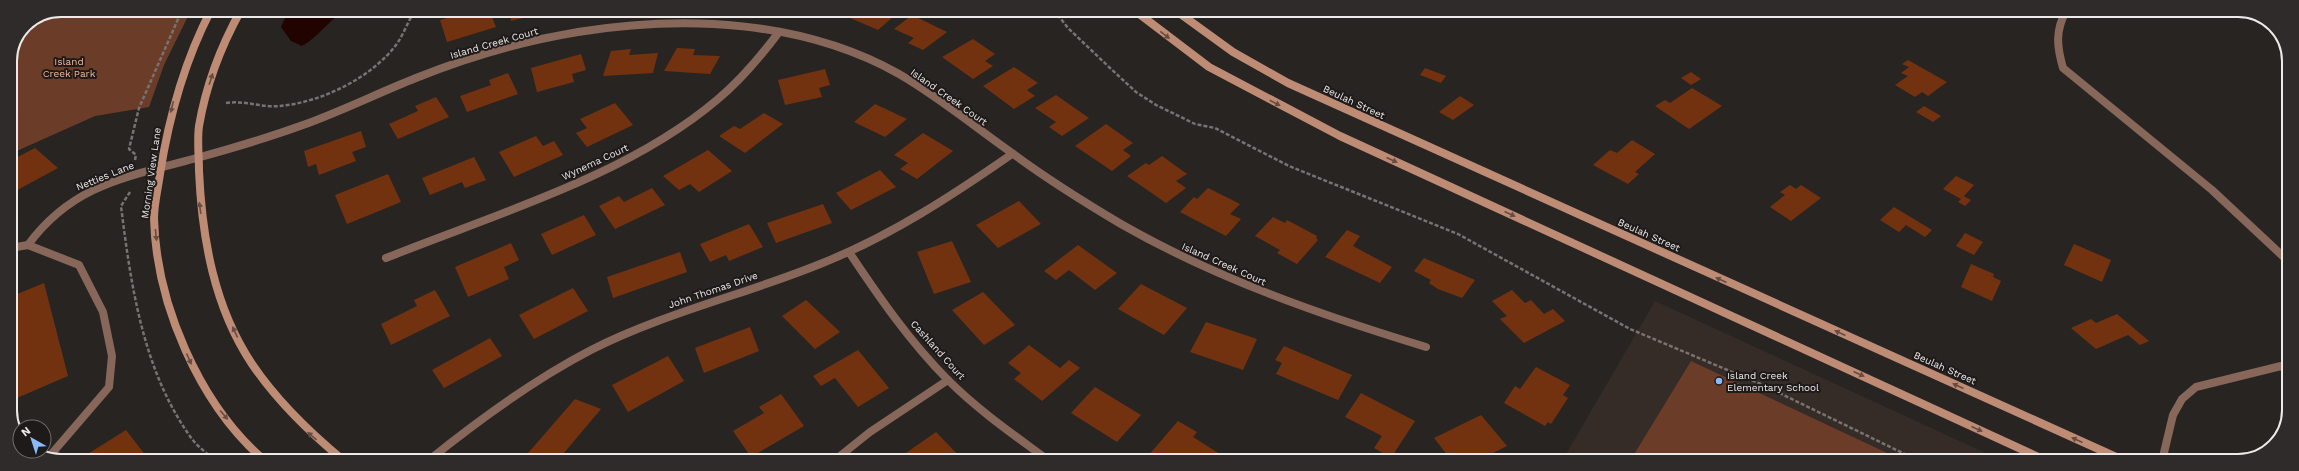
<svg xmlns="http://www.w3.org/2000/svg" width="2299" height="471" viewBox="0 0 2299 471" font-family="'Work Sans',sans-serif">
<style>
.built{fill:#352b27}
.green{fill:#6b3d28}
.water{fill:#210300}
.building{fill:#73320f}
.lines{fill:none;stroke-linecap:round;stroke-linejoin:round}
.path{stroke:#777372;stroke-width:2.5;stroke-dasharray:4 2;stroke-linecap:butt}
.lane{stroke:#866759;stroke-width:8}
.street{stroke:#866759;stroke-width:8}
.secondary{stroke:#be8b75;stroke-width:8}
.oneway{fill:#664d42}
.poi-dot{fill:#88bbfc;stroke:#1e1a19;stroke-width:1.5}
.labels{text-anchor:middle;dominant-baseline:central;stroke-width:4;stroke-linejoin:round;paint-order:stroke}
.street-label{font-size:10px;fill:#edeae9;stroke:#1e1a19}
.park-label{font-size:10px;fill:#f3b79c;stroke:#1e1a19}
.poi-label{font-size:10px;fill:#edeae9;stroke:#1e1a19;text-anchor:start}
.rim{fill:none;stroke:#edeae9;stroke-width:2}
</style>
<rect width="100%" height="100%" fill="#282422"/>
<path class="built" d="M1655 301 2003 461H1562Z"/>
<g class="green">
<path d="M61 10H191L164 65 149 107 95 116 10 154V60L25 25Z"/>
<path d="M1691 361 1904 461H1630Z"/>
</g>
<path class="water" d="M289 10H346C329 19 319 37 302 46L291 41 281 27Z"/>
<g class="building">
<path d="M475 10 480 18 491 15 496 27 447 42 440 20Z"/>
<path d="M509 10H550V11L511 21Z"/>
<path d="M846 10H885L884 12 894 16 878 30 841 14Z"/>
<path d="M912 15 947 32 923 50 908 43 914 38 894 29Z"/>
<path d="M973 39 995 54 985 61 993 66 973 79 942 57Z"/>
<path d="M677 48 695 49 693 55 720 56 710 74 664 71Z"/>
<path d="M631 49 629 55 658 53 653 73 603 76 611 51Z"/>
<path d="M581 54 586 70 572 74 574 82 537 92 531 68Z"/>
<path d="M1908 60 1947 82 1928 96 1922 92 1915 97 1895 85 1908 76 1901 73 1909 67 1902 64Z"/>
<path d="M1014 67 1038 83 1027 90 1035 96 1014 109 983 86Z"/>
<path d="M1425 68 1446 76 1441 83 1420 75Z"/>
<path d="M825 69 830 85 819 88 822 97 785 105 778 80Z"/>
<path d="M1691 72 1701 79 1691 85 1681 78Z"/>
<path d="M508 73 518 94 467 112 460 96 491 85 489 80Z"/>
<path d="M1692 88 1722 106 1689 129 1655 106 1665 100 1670 103Z"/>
<path d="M1056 95 1089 118 1062 136 1049 127 1056 122 1035 108Z"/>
<path d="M1460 96 1474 105 1453 120 1439 112Z"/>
<path d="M436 97 449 117 398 139 389 124 418 111 415 106Z"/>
<path d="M615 103 633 125 587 147 576 133 587 128 580 119Z"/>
<path d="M875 104 907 119 885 137 854 122Z"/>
<path d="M1924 106 1941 116 1933 122 1916 112Z"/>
<path d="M764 113 783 124 745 153 719 136 734 126 740 129Z"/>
<path d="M1106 124 1133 143 1123 150 1131 156 1112 171 1075 146Z"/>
<path d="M361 131 366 147 352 152 356 161 319 175 316 164 308 167 304 151Z"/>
<path d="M923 133 953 151 917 179 900 169 908 163 894 155Z"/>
<path d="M536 136 543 146 554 141 563 155 514 177 499 152Z"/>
<path d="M1632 140 1655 154 1635 172 1639 174 1628 184 1593 165 1610 150 1617 153Z"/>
<path d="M35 148 58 168 10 194V161Z"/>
<path d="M708 150 732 171 699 192 690 184 679 190 663 176Z"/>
<path d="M1162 156 1187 174 1176 181 1186 188 1166 203 1127 176 1146 163 1149 165Z"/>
<path d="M474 157 486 180 465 188 462 182 430 195 422 178Z"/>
<path d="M880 170 896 187 851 210 836 193Z"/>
<path d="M388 174 401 202 347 224 335 195Z"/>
<path d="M1956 176 1974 185 1964 196 1971 200 1965 206 1958 202 1961 199 1943 189Z"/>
<path d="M1790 185 1796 189 1801 185 1821 198 1791 221 1770 207 1785 195 1780 192Z"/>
<path d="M652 188 665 205 615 229 599 206 619 196 624 202Z"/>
<path d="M1208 188 1240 204 1230 214 1241 219 1226 236 1180 212 1194 197 1197 199Z"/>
<path d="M1019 201 1041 224 998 248 976 225Z"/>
<path d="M823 204 832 223 776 243 767 223Z"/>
<path d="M1894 207 1932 230 1925 237 1906 225 1899 232 1880 220Z"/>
<path d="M584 215 596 235 552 255 541 234Z"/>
<path d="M1273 217 1285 223 1287 220 1317 236 1316 238 1318 240 1297 264 1277 253 1280 250 1255 236Z"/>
<path d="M749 224 763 247 729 261 726 255 710 262 700 244Z"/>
<path d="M1347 230 1360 236 1353 246 1392 267 1380 283 1325 257Z"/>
<path d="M1965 233 1983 242 1974 255 1956 246Z"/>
<path d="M952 241 971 282 934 294 917 252Z"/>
<path d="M511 243 519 260 504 267 509 279 468 297 455 267Z"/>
<path d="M2074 244 2111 260 2102 282 2064 265Z"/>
<path d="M1078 245 1117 273 1095 290 1069 270 1056 280 1044 271Z"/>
<path d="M680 252 687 272 613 298 607 277Z"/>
<path d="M1424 258 1475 280 1462 298 1438 289 1429 283 1431 280 1414 271Z"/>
<path d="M1971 264 1994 274 1993 277 2001 281 1992 301 1961 287Z"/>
<path d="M44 283 68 376 10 401V297Z"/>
<path d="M1141 284 1187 308 1164 335 1118 309Z"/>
<path d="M573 288 588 311 534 339 519 315Z"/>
<path d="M435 290 450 316 391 345 381 324 417 306 414 300Z"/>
<path d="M1512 290 1525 303 1531 300 1544 314 1553 309 1565 321 1524 343 1500 319 1507 316 1492 301Z"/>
<path d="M983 292 1015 325 984 345 952 310Z"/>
<path d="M806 300 840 332 815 349 782 316Z"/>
<path d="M2117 314 2149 341 2140 345 2128 335 2096 349 2071 328 2091 319 2096 323Z"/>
<path d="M1206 322 1257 339 1243 370 1190 352Z"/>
<path d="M750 327 759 351 704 373 695 348Z"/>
<path d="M490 338 502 356 444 388 432 370Z"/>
<path d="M1029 345 1060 368 1069 360 1080 368 1042 401 1014 379 1021 373 1008 363Z"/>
<path d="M1284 346 1352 375 1338 400 1276 374 1282 363 1275 360Z"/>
<path d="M858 350 889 388 858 407 835 378 821 386 813 376Z"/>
<path d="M668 356 684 381 628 412 612 385Z"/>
<path d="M1536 367 1570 385 1563 395 1568 398 1551 424 1548 422 1545 426 1504 403 1515 386 1520 389Z"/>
<path d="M1095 387 1141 415 1117 442 1071 413Z"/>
<path d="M1361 393 1415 421 1391 458 1374 448 1382 436 1345 417Z"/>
<path d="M781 394 804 426 751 457 733 431 764 413 759 407Z"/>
<path d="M575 399 601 409 558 460H522Z"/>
<path d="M1481 415 1507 446 1477 461H1452L1434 438Z"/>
<path d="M1178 421 1197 432 1193 437 1223 456 1219 461H1155L1148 456Z"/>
<path d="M126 430 149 460H78Z"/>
<path d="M936 432 963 460H913L906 453Z"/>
<path d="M690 454 707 460H685Z"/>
<path d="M1256 456 1270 460V461H1254Z"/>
</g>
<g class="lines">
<g class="path">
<path d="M1054 10 1068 28 1110 68 1136 92 1156 105 1195 124 1215 128 1289 166 1458 234 1630 329 1763 385 1919 461"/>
<path d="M226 103C245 100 262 108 280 106 322 102 371 78 396 45 404 34 408 21 415 10"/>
<path d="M135 160 136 155 129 149 139 108 182 10"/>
<path d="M130 192 121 206C131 286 143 372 192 439 198 447 207 453 214 460"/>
</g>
<g class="lane">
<path d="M2066 11C2055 31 2057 47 2063 68L2212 190 2288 261"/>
<path d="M2162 461 2173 415 2182 399 2196 387 2281 366 2288 371"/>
</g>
<g class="street">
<path d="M28 245C72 185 126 177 193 159 230 149 267 138 303 125 342 111 378 93 416 78 468 57 523 41 578 32 685 15 803 20 899 74 939 97 975 127 1012 153 1047 179 1084 202 1121 224 1217 279 1321 315 1426 347"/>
<path d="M10 248 28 245 79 265 103 312 112 356 109 387 48 458"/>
<path d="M849 252C879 297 910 342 948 380 978 410 1014 435 1048 460"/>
<path d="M386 258C495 214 628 176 718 99 741 80 761 56 779 32"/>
<path d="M429 460C480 419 533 380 591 350 666 312 748 294 825 262 892 235 953 195 1012 154"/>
<path d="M835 460 870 432 948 380"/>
</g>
<g class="secondary">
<path d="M211 10C184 62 169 116 160 174 158 188 154 204 154 218 156 303 199 404 264 460"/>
<path d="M241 10C221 46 206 85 199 126 197 141 199 156 199 171 202 238 214 307 252 364 277 401 309 432 343 460"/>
<path d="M1134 10 1209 67 1340 136 2047 461"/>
<path d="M1175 10 1233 52 1288 83 2125 461"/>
</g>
</g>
<defs><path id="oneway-solid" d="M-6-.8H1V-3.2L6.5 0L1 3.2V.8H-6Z"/></defs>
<g class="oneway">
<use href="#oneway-solid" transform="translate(1165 35) rotate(38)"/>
<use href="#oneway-solid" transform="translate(211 79) rotate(-72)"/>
<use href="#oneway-solid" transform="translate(1275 103) rotate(27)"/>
<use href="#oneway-solid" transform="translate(172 107) rotate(103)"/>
<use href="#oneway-solid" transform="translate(1392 160) rotate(25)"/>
<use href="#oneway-solid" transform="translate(200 208) rotate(-98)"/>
<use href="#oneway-solid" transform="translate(1510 214) rotate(25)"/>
<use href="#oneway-solid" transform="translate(156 235) rotate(84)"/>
<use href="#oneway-solid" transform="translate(1721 280) rotate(-156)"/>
<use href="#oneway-solid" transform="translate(235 332) rotate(-115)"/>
<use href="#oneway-solid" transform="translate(1840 333) rotate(-156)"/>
<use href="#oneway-solid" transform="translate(189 359) rotate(66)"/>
<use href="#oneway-solid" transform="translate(1859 374) rotate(25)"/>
<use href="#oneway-solid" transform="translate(1958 386) rotate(-156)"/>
<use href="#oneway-solid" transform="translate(224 415) rotate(50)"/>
<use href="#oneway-solid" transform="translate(1977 429) rotate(25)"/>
<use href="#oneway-solid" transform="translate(312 436) rotate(-140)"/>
<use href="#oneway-solid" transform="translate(2077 440) rotate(-156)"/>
</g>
<circle class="poi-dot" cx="1719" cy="381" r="4"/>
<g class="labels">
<g class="street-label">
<text transform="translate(494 43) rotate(-16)">Island Creek Court</text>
<text transform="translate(949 97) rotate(35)">Island Creek Court</text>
<text transform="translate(1354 102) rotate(25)">Beulah Street</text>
<text transform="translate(595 162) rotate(-25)">Wynema Court</text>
<text transform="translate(151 173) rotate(-82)">Morning View Lane</text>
<text transform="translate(105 176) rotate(-22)">Netties Lane</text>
<text transform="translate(1649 235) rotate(24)">Beulah Street</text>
<text transform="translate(1224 264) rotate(24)">Island Creek Court</text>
<text transform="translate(713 290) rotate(-19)">John Thomas Drive</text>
<text transform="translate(938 350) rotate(48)">Cashland Court</text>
<text transform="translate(1945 368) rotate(24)">Beulah Street</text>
</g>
<g class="park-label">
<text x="69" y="61">Island<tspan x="69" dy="12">Creek Park</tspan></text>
</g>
<g class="poi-label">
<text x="1727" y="375">Island Creek<tspan x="1727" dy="12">Elementary School</tspan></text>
</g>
</g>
<path d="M0 0H2299V471H0ZM61 17H2238A44 44 0 0 1 2282 61V410A44 44 0 0 1 2238 454H61A44 44 0 0 1 17 410V61A44 44 0 0 1 61 17Z" fill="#2f2b2a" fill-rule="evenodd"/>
<path class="rim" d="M61 17H2238A44 44 0 0 1 2282 61V410A44 44 0 0 1 2238 454H61A44 44 0 0 1 17 410V61A44 44 0 0 1 61 17Z"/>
<g transform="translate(32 439) rotate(321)"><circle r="19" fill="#1e1a19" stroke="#716d6c"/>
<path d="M0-3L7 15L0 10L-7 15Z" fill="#88bbfc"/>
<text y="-6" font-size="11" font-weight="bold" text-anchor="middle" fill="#edeae9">N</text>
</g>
</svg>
